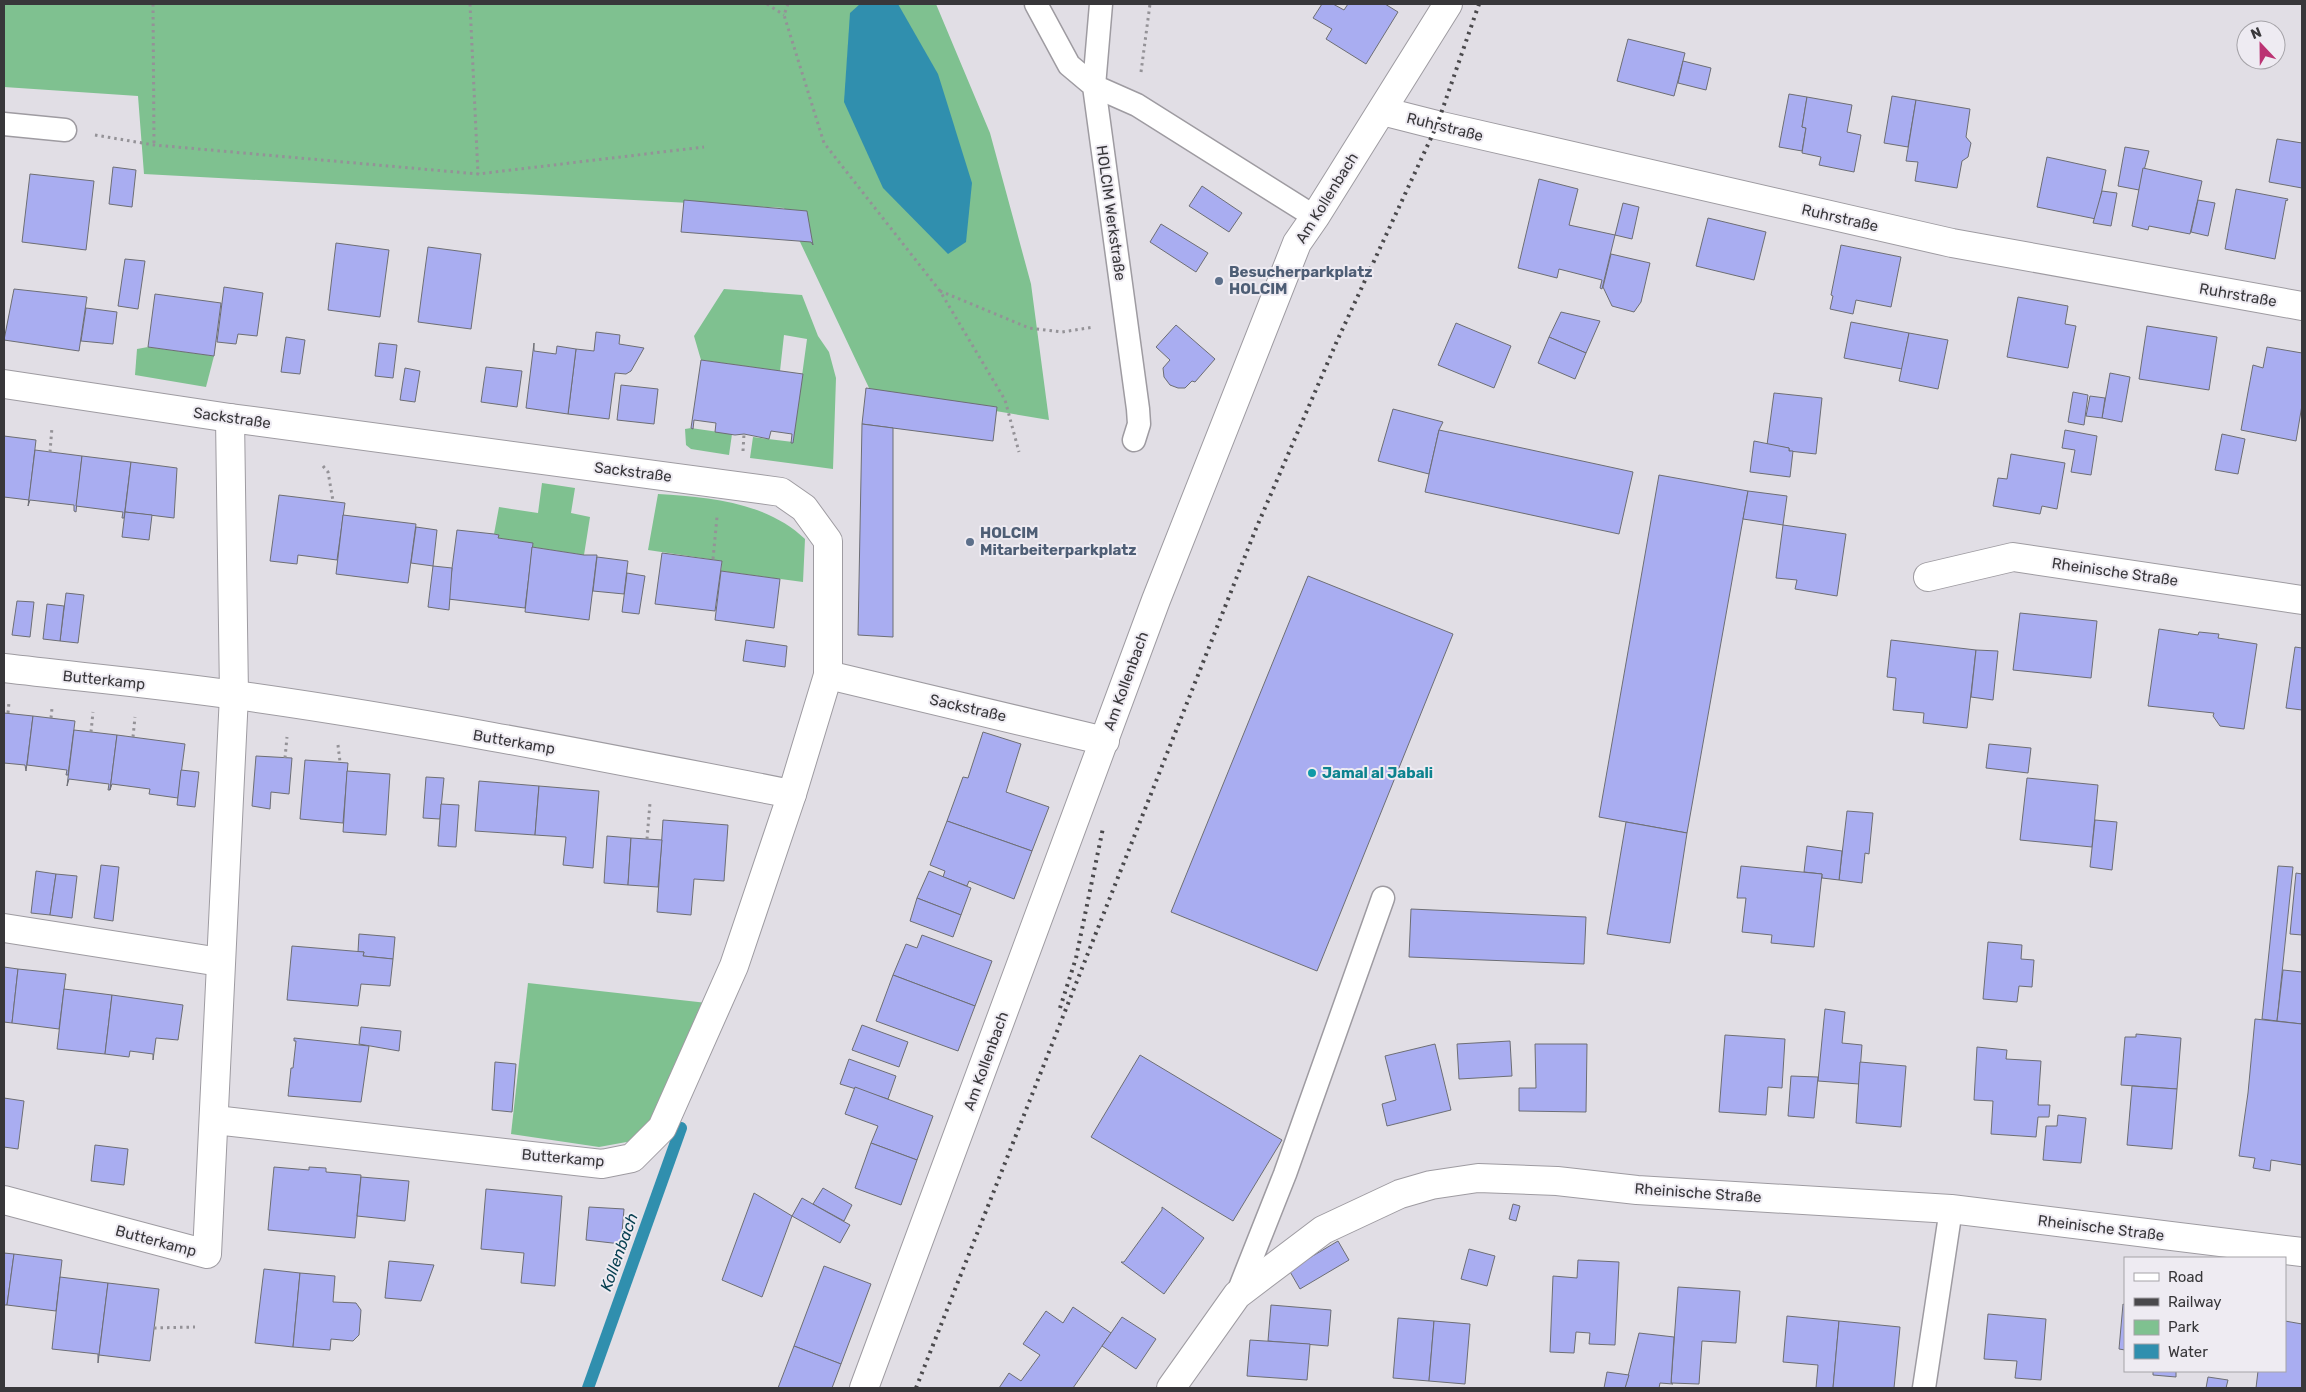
<svg xmlns="http://www.w3.org/2000/svg" width="2306" height="1392" viewBox="0 0 2306 1392" font-family="Rubik,sans-serif">
<style>
.green{fill:#7fc190}
.water{fill:#308fae}
.lines{fill:none;stroke-linecap:round;stroke-linejoin:round}
.stream{stroke:#308fae;stroke-width:12}
.building{fill:#a9adf1;stroke:#6d6e74}
.lane-casing{stroke:#9e9ba1;stroke-width:25}
.street-casing{stroke:#9e9ba1;stroke-width:30}
.path{stroke:#949297;stroke-width:3;stroke-dasharray:2.5 4;stroke-linecap:butt}
.lane{stroke:#fff;stroke-width:22}
.street{stroke:#fff;stroke-width:28}
.rail{stroke:#4a494c;stroke-width:4;stroke-dasharray:2.5 5;stroke-linecap:butt}
.service-dot{fill:#5c6f8a;stroke:#eeebf2;stroke-width:2}
.culture-dot{fill:#0f9aa8;stroke:#eeebf2;stroke-width:2}
.labels{text-anchor:middle;dominant-baseline:central;stroke-width:4;stroke-linejoin:round;paint-order:stroke}
.street-label{font-size:15px;fill:#38373a;stroke:#eeebf2}
.service-label{font-size:15px;font-weight:bold;fill:#4e5e75;stroke:#eeebf2;text-anchor:start}
.culture-label{font-size:15px;font-weight:bold;fill:#0d838f;stroke:#eeebf2;text-anchor:start}
.water-label{font-size:16px;font-style:italic;fill:#053e4f;stroke:#eeebf2}
</style>
<rect width="100%" height="100%" fill="#e1dee5"/>
<g class="green">
<path d="M4 4H936L990 133 1031 284 1049 420 870 390 784 208 144 174 138 96 4 87Z"/>
<path d="M724 289 802 295 818 336 829 352 836 378 833 469 750 458 753 437 793 442 807 339 784 335 780 371 701 360 694 336Z"/>
<path d="M148 347 214 356 206 387 135 375 137 349Z"/>
<path d="M691 428 732 434 729 455 691 449 686 445 685 429Z"/>
<path d="M542 483 575 488 571 513 590 517 584 555 532 547V543L498 538 499 535 494 534 499 507 538 513Z"/>
<path d="M658 494C709 497 766 502 805 539L803 582 721 571 722 561 648 550Z"/>
<path d="M528 983 707 1003 656 1119 632 1141 599 1147 511 1134Z"/>
</g>
<path class="water" d="M860 4H898L938 74 972 183 966 242 948 254 883 188 844 102 850 13Z"/>
<g class="lines">
<path class="stream" d="M588 1388 681 1128"/>
</g>
<g class="building">
<path d="M1322 4H1333L1344 10 1348 4H1385L1398 12 1366 64 1326 39 1332 29 1313 18Z"/>
<path d="M1628 39 1685 53 1674 96 1617 81Z"/>
<path d="M1683 61 1711 68 1706 90 1678 83Z"/>
<path d="M1789 94 1807 97 1802 127 1806 128 1802 151 1779 147Z"/>
<path d="M1892 96 1916 100 1908 147 1884 143Z"/>
<path d="M1807 97 1852 105 1847 132 1861 135 1854 172 1819 165 1821 157 1802 153 1806 128 1802 127Z"/>
<path d="M1916 100 1970 109 1966 137 1971 143 1968 157 1962 161 1957 188 1915 181 1918 162 1906 161Z"/>
<path d="M2277 139 2302 143V188L2269 182Z"/>
<path d="M2125 147 2149 151 2139 190 2118 186Z"/>
<path d="M2047 157 2106 170 2096 219 2037 207Z"/>
<path d="M113 167 136 170 132 207 109 204Z"/>
<path d="M2143 168 2202 181 2190 234 2149 226 2148 230 2132 226Z"/>
<path d="M30 174 94 181 86 250 22 242Z"/>
<path d="M1539 179 1578 189 1569 225 1615 235 1602 289 1600 288 1602 280 1559 269 1557 278 1518 268Z"/>
<path d="M1202 186 1242 213 1229 232 1189 206Z"/>
<path d="M2236 189 2288 199 2287 201 2286 200 2275 259 2225 249Z"/>
<path d="M2102 191 2117 193 2111 226 2093 223Z"/>
<path d="M684 200 807 211 813 245 811 242 681 232Z"/>
<path d="M2198 200 2215 203 2208 236 2191 232Z"/>
<path d="M1623 203 1639 207 1632 239 1615 235Z"/>
<path d="M1708 218 1766 232 1754 280 1696 266Z"/>
<path d="M1161 224 1208 253 1196 272 1150 242Z"/>
<path d="M336 243 389 250 380 317 328 310Z"/>
<path d="M1841 245 1901 257 1891 307 1856 300 1853 314 1830 309 1833 296 1831 295Z"/>
<path d="M428 247 481 254 471 329 418 322Z"/>
<path d="M1611 254 1650 263 1641 302 1634 312 1612 306 1603 287Z"/>
<path d="M125 259 145 261 138 309 118 306Z"/>
<path d="M224 287 263 293 257 336 238 334 236 344 217 342Z"/>
<path d="M14 289 87 297 79 351 4 340Z"/>
<path d="M155 294 221 303 214 356 148 347Z"/>
<path d="M2018 297 2068 306 2065 324 2076 326 2068 368 2007 357Z"/>
<path d="M86 308 117 312 113 344 81 341Z"/>
<path d="M1561 312 1600 321 1586 353 1549 337Z"/>
<path d="M1851 322 1909 333 1902 369 1844 358Z"/>
<path d="M1456 323 1511 346 1494 388 1438 365Z"/>
<path d="M1176 325 1215 359 1195 382 1192 381 1185 388H1178L1170 385 1164 377 1163 368 1170 360 1156 347Z"/>
<path d="M2147 326 2217 337 2209 390 2139 379Z"/>
<path d="M596 332 620 335 619 344 644 348 631 371 626 374 615 373 609 419 568 414 576 349 594 351Z"/>
<path d="M1909 333 1948 340 1938 389 1899 381Z"/>
<path d="M286 337 305 340 300 374 281 372Z"/>
<path d="M1549 337 1586 353 1575 379 1538 363Z"/>
<path d="M379 343 397 345 393 378 375 376Z"/>
<path d="M534 343V351L556 354 557 346 576 349 568 414 526 408Z"/>
<path d="M2267 347 2302 353V405L2296 441 2241 430 2253 365 2263 368Z"/>
<path d="M701 360 803 374 793 443H791L792 434 771 431 769 439 744 434 735 435 715 432 716 423 694 420 693 429 691 428Z"/>
<path d="M486 367 522 371 517 407 481 402Z"/>
<path d="M405 368 420 371 415 402 400 400Z"/>
<path d="M2110 373 2130 377 2122 422 2102 418Z"/>
<path d="M621 385 658 389 654 424 617 420Z"/>
<path d="M866 388 997 407 993 441 862 424Z"/>
<path d="M2073 392 2088 395 2084 425 2068 422Z"/>
<path d="M1774 393 1822 398 1816 454 1789 451V448L1767 445Z"/>
<path d="M2090 396 2105 398 2102 418 2086 416Z"/>
<path d="M1393 409 1443 422 1439 430 1429 474 1378 461Z"/>
<path d="M862 424 893 428V637L858 635Z"/>
<path d="M1439 430 1633 472 1619 534 1425 492Z"/>
<path d="M2065 430 2097 436 2091 475 2071 472 2075 450 2062 448Z"/>
<path d="M2222 434 2245 439 2238 474 2215 470Z"/>
<path d="M4 436 36 440 29 500 4 497Z"/>
<path d="M1754 441 1789 448V451H1793L1790 477 1750 472Z"/>
<path d="M35 450 82 456 76 512 74 511V505L30 500 28 506Z"/>
<path d="M2011 454 2065 463 2057 509 2042 506 2040 514 1993 506 1998 478 2007 479Z"/>
<path d="M82 456 131 462 124 518H122L123 512 76 506Z"/>
<path d="M131 462 177 468 174 518 125 512Z"/>
<path d="M1659 475 1748 491 1687 833 1599 817Z"/>
<path d="M1748 491 1787 496 1783 525 1743 519Z"/>
<path d="M279 495 345 503 337 560 298 555 297 564 270 561Z"/>
<path d="M125 512 152 515 149 540 122 537Z"/>
<path d="M343 515 416 524 408 583 336 574Z"/>
<path d="M1783 525 1846 534 1837 596 1795 589 1797 580 1776 578Z"/>
<path d="M416 527 437 530 433 566 411 563Z"/>
<path d="M457 530 494 534 499 535 498 538 533 543 525 608 448 599Z"/>
<path d="M532 547 584 555H597L589 620 525 612Z"/>
<path d="M662 553 722 561 715 611 655 604Z"/>
<path d="M597 557 628 561 624 594 593 591Z"/>
<path d="M433 566 452 568 449 610 428 607Z"/>
<path d="M721 571 780 579 774 628 715 620Z"/>
<path d="M627 573 645 576 639 614 622 612Z"/>
<path d="M1308 576 1453 634 1317 971 1171 912Z"/>
<path d="M66 593 84 595 78 643 60 641Z"/>
<path d="M17 601 34 602 30 637 12 635Z"/>
<path d="M47 604 64 606 60 641 43 639Z"/>
<path d="M2020 613 2097 621 2091 678 2013 670Z"/>
<path d="M2159 629 2198 635 2199 632 2219 634 2218 638 2257 644 2244 729 2220 726 2213 716 2214 713 2148 706Z"/>
<path d="M746 640 787 646 785 667 743 661Z"/>
<path d="M1891 640 1976 650 1967 728 1923 723 1924 713 1893 710 1896 678 1887 677Z"/>
<path d="M2295 647 2302 648V710L2286 708Z"/>
<path d="M1976 650 1998 651 1993 700 1971 697Z"/>
<path d="M4 713 33 716 26 771 25 765 4 763Z"/>
<path d="M33 716 75 721 68 775H66L67 770 27 765Z"/>
<path d="M74 730 117 735 110 790H108L109 784 69 779 67 786Z"/>
<path d="M983 732 1021 744 1006 792 1049 807 1032 851 947 821 963 777 968 778Z"/>
<path d="M117 735 185 744 178 798 149 794 150 789 112 784 110 790Z"/>
<path d="M1989 744 2031 748 2028 773 1986 768Z"/>
<path d="M256 756 292 758 289 794 271 792 270 809 252 806Z"/>
<path d="M305 760 348 763 343 823 300 819Z"/>
<path d="M181 770 199 772 195 807 177 805Z"/>
<path d="M347 771 390 774 386 835 343 832Z"/>
<path d="M426 777 444 778 440 819 423 818Z"/>
<path d="M2027 778 2098 785 2092 847 2020 840Z"/>
<path d="M479 781 539 786 535 835 475 831Z"/>
<path d="M539 786 599 791 593 868 563 865 566 837 535 835Z"/>
<path d="M441 804 459 805 456 847 438 846Z"/>
<path d="M1847 811 1873 813 1869 854 1865 853 1862 883 1839 880Z"/>
<path d="M663 820 728 825 724 881 694 879 691 915 657 912Z"/>
<path d="M2095 820 2117 822 2112 870 2090 867Z"/>
<path d="M947 821 1032 851 1014 899 969 881 967 886 943 877 945 871 930 865Z"/>
<path d="M1626 822 1687 833 1670 943 1607 934Z"/>
<path d="M607 836 631 838 628 885 604 883Z"/>
<path d="M631 838 662 840 658 887 628 885Z"/>
<path d="M1807 846 1842 851 1839 880 1822 878V874L1804 872Z"/>
<path d="M101 865 119 867 113 921 94 918Z"/>
<path d="M1741 866 1822 874 1814 947 1771 943 1772 935 1742 932 1746 898H1737Z"/>
<path d="M2278 866 2293 867 2277 1021 2262 1019Z"/>
<path d="M36 871 56 874 50 915 31 913Z"/>
<path d="M929 871 971 888 961 915 917 898Z"/>
<path d="M2296 873 2302 874V935L2290 934Z"/>
<path d="M56 874 77 876 72 918 50 915Z"/>
<path d="M917 898 961 915 953 937 910 921Z"/>
<path d="M1411 909 1586 917 1584 964 1409 957Z"/>
<path d="M359 934 395 937 393 959 363 956 364 952H358Z"/>
<path d="M922 935 992 961 975 1006 893 975 906 944 917 948Z"/>
<path d="M1988 942 2022 945 2021 959 2034 960 2032 987 2019 986 2017 1002 1983 999Z"/>
<path d="M292 946 364 952 363 956 393 959 390 986 361 984 358 1006 287 1000Z"/>
<path d="M4 967 18 969 12 1023 4 1022Z"/>
<path d="M18 969 66 974 59 1029 12 1023Z"/>
<path d="M2283 970 2302 972V1024L2277 1021Z"/>
<path d="M893 975 975 1006 958 1051 876 1021Z"/>
<path d="M64 989 112 995 105 1054 57 1049Z"/>
<path d="M112 995 183 1005 178 1040 156 1038 153 1060V1054L130 1051 129 1057 105 1054Z"/>
<path d="M1825 1009 1845 1012 1842 1043 1862 1045 1859 1084 1818 1081Z"/>
<path d="M2255 1019 2302 1024V1165L2271 1160 2270 1171 2253 1168 2255 1158 2239 1156 2248 1093Z"/>
<path d="M862 1025 908 1042 899 1067 852 1050Z"/>
<path d="M361 1027 401 1031 399 1051 359 1044Z"/>
<path d="M2136 1034 2181 1038 2177 1089 2121 1085 2125 1037H2136Z"/>
<path d="M1725 1035 1785 1039 1782 1088 1768 1087 1766 1115 1719 1112Z"/>
<path d="M294 1038 369 1046 361 1102 288 1096 291 1068H293L296 1041H294Z"/>
<path d="M1510 1041 1512 1076 1459 1079 1457 1044Z"/>
<path d="M1435 1044 1451 1110 1387 1126 1382 1104 1396 1100 1385 1056Z"/>
<path d="M1535 1044H1587L1586 1112 1519 1111V1088H1536Z"/>
<path d="M1977 1047 2007 1050 2006 1059 2041 1061 2038 1105H2050L2049 1117H2038L2036 1137 1991 1134 1993 1101 1974 1100Z"/>
<path d="M1140 1055 1282 1140 1233 1221 1091 1137Z"/>
<path d="M849 1059 896 1076 888 1099 840 1084Z"/>
<path d="M495 1062 516 1064 512 1112 492 1110Z"/>
<path d="M1860 1062 1906 1066 1901 1127 1856 1123Z"/>
<path d="M1791 1076 1818 1077 1814 1118 1788 1116Z"/>
<path d="M2132 1086 2177 1089 2172 1149 2127 1145Z"/>
<path d="M855 1087 933 1116 917 1160 871 1143 878 1126 845 1114Z"/>
<path d="M4 1098 24 1101 18 1149 4 1147Z"/>
<path d="M2058 1115 2086 1118 2081 1163 2043 1160 2046 1126H2057Z"/>
<path d="M871 1143 917 1160 901 1205 855 1188Z"/>
<path d="M95 1145 128 1149 124 1185 91 1181Z"/>
<path d="M274 1167 309 1170V1167L326 1168V1172L361 1175 355 1238 268 1230Z"/>
<path d="M361 1177 409 1181 405 1221 357 1216Z"/>
<path d="M823 1188 852 1205 844 1221 813 1204Z"/>
<path d="M486 1189 562 1196 555 1286 521 1283 524 1253 481 1249Z"/>
<path d="M754 1193 792 1216 762 1297 722 1280Z"/>
<path d="M802 1198 850 1225 840 1243 792 1216Z"/>
<path d="M1513 1204 1520 1206 1516 1221 1509 1219Z"/>
<path d="M589 1207 624 1209 621 1244 586 1240Z"/>
<path d="M1162 1207 1204 1238 1164 1294 1121 1262H1124L1162 1210Z"/>
<path d="M1338 1241 1349 1260 1300 1289 1289 1270Z"/>
<path d="M1469 1249 1495 1256 1487 1286 1461 1279Z"/>
<path d="M4 1253 14 1254 7 1305H4Z"/>
<path d="M14 1254 62 1260 56 1311 7 1305Z"/>
<path d="M1578 1260 1619 1262 1615 1345 1589 1344 1590 1333 1576 1332 1574 1353 1550 1352 1553 1276 1577 1278Z"/>
<path d="M389 1261 434 1265 421 1301 385 1298Z"/>
<path d="M824 1266 871 1284 841 1364 794 1346Z"/>
<path d="M264 1269 300 1273 293 1347 255 1343Z"/>
<path d="M300 1273 335 1276 333 1302 356 1303 361 1310 359 1335 353 1341 331 1339 330 1350 293 1347Z"/>
<path d="M60 1277 108 1283 98 1363V1354L52 1349Z"/>
<path d="M108 1283 159 1289 150 1361 99 1355Z"/>
<path d="M1678 1287 1740 1291 1736 1343 1702 1341 1699 1384 1671 1383Z"/>
<path d="M2123 1304 2125 1305V1350L2119 1349Z"/>
<path d="M1271 1305 1331 1310 1328 1346 1268 1341Z"/>
<path d="M1073 1307 1111 1333 1073 1388H999L1009 1373 1021 1381 1040 1355 1023 1344 1046 1311 1063 1323Z"/>
<path d="M1988 1314 2046 1319 2041 1380 2015 1378 2017 1361 1984 1359Z"/>
<path d="M1787 1316 1839 1321 1833 1388H1816L1818 1365 1783 1362Z"/>
<path d="M1122 1317 1156 1339 1136 1369 1102 1346Z"/>
<path d="M1398 1318 1434 1321 1429 1381 1393 1378Z"/>
<path d="M1434 1321 1470 1324 1465 1384 1429 1381Z"/>
<path d="M1839 1321 1900 1327 1894 1388H1833Z"/>
<path d="M2285 1321 2302 1324V1388H2256L2258 1371H2285Z"/>
<path d="M1639 1333 1674 1337 1671 1383 1673 1384 1660 1383 1659 1388H1625Z"/>
<path d="M1250 1340 1310 1344 1307 1380 1247 1376Z"/>
<path d="M794 1346 841 1364 832 1388H778Z"/>
<path d="M2153 1371H2176V1377L2153 1375Z"/>
<path d="M1607 1372 1629 1375 1625 1388H1604Z"/>
<path d="M2208 1377 2228 1380 2226 1388H2206Z"/>
</g>
<g class="lines">
<g class="lane-casing">
<g id="lane">
<path d="M1036 4 1069 65 1094 86 1138 409 1139 424 1134 440"/>
<path d="M1101 4 1094 86 1137 105 1315 217"/>
<path d="M4 124 65 130"/>
<path d="M1237 1295 1285 1174 1383 898"/>
<path d="M1924 1388 1951 1209"/>
</g>
</g>
<g class="street-casing">
<g id="street">
<path d="M1382 111 1437 125 1952 243 2302 306"/>
<path d="M4 384 230 418 781 492 804 508 828 541V675L792 794 734 966 662 1128 632 1158 602 1164 215 1120"/>
<path d="M1928 577 2013 557 2302 600"/>
<path d="M4 668C81 677 158 684 235 695 422 721 607 758 792 794"/>
<path d="M828 675 1105 741"/>
<path d="M4 928 220 962"/>
<path d="M4 1200 207 1254 234 695 230 418"/>
<path d="M864 1388 1156 600 1297 243 1315 217 1448 4"/>
<path d="M1171 1388 1237 1295 1323 1230 1400 1194 1431 1185 1478 1178 1557 1181 1637 1190 1951 1209 2302 1252"/>
</g>
</g>
<g class="path">
<path d="M153 4 154 145"/>
<path d="M470 4 478 174"/>
<path d="M767 4 784 15"/>
<path d="M788 4 784 15 824 143 940 291 1005 400 1019 452"/>
<path d="M1141 72 1150 4"/>
<path d="M95 135 154 145 478 174 704 147"/>
<path d="M940 291 1029 328 1062 332 1094 327"/>
<path d="M743 451 744 434"/>
<path d="M50 452 52 427"/>
<path d="M323 466 328 472 333 501"/>
<path d="M713 559 717 517"/>
<path d="M8 713 9 702"/>
<path d="M51 718 52 708"/>
<path d="M91 732 93 712"/>
<path d="M133 737 135 717"/>
<path d="M338 745 340 762"/>
<path d="M285 758 287 737"/>
<path d="M647 839 650 803"/>
<path d="M154 1328 195 1327"/>
</g>
<use href="#lane" class="lane"/>
<use href="#street" class="street"/>
<g class="rail">
<path d="M1060 1008 1076 958 1103 828"/>
<path d="M916 1388 1255 531 1337 341 1437 125 1479 4"/>
</g>
</g>
<g class="service-dot">
<circle cx="1219" cy="281" r="5"/>
<circle cx="970" cy="542" r="5"/>
</g>
<circle class="culture-dot" cx="1312" cy="773" r="5"/>
<g class="labels">
<g class="street-label">
<text transform="translate(1445 127) rotate(14)">Ruhrstraße</text>
<text transform="translate(1327 198) rotate(-58)">Am Kollenbach</text>
<text transform="translate(1111 213) rotate(82)">HOLCIM Werkstraße</text>
<text transform="translate(1840 218) rotate(13)">Ruhrstraße</text>
<text transform="translate(2238 295) rotate(10)">Ruhrstraße</text>
<text transform="translate(232 418) rotate(8)">Sackstraße</text>
<text transform="translate(633 472) rotate(7)">Sackstraße</text>
<text transform="translate(2115 572) rotate(8)">Rheinische Straße</text>
<text transform="translate(104 680) rotate(6)">Butterkamp</text>
<text transform="translate(1126 681) rotate(-70)">Am Kollenbach</text>
<text transform="translate(968 708) rotate(13)">Sackstraße</text>
<text transform="translate(514 742) rotate(10)">Butterkamp</text>
<text transform="translate(986 1061) rotate(-70)">Am Kollenbach</text>
<text transform="translate(563 1158) rotate(5)">Butterkamp</text>
<text transform="translate(1698 1193) rotate(4)">Rheinische Straße</text>
<text transform="translate(2101 1228) rotate(7)">Rheinische Straße</text>
<text transform="translate(156 1241) rotate(15)">Butterkamp</text>
</g>
<g class="service-label">
<text x="1229" y="272">Besucherparkplatz<tspan x="1229" dy="17">HOLCIM</tspan></text>
<text x="980" y="533">HOLCIM<tspan x="980" dy="17">Mitarbeiterparkplatz</tspan></text>
</g>
<g class="culture-label">
<text x="1322" y="773">Jamal al Jabali</text>
</g>
<g class="water-label">
<text transform="translate(619 1252) rotate(-70)">Kollenbach</text>
</g>
</g>
<rect width="2306" height="1392" fill="none" stroke="#38373a" stroke-width="10"/>
<rect x="2124" y="1257" width="162" height="115" fill="#eeebf2" stroke="#a5a3a8"/>
<rect x="2134" y="1273" width="25" height="8" fill="#ffffff" stroke="#a5a3a8"/>
<text x="2168" y="1282" font-size="15" fill="#38373a">Road</text>
<rect x="2134" y="1298" width="25" height="8" fill="#4a494c" stroke="#a5a3a8"/>
<text x="2168" y="1307" font-size="15" fill="#38373a">Railway</text>
<rect x="2134" y="1320" width="25" height="15" fill="#7fc190" stroke="#a5a3a8"/>
<text x="2168" y="1332" font-size="15" fill="#38373a">Park</text>
<rect x="2134" y="1344" width="25" height="15" fill="#308fae" stroke="#a5a3a8"/>
<text x="2168" y="1357" font-size="15" fill="#38373a">Water</text>
<g transform="translate(2261 45) rotate(338)"><circle r="24" fill="#eeebf2" stroke="#a5a3a8"/>
<path d="M0-4L9 19L0 12L-9 19Z" fill="#bb3373"/>
<text y="-8" font-size="14" font-weight="bold" text-anchor="middle" fill="#38373a">N</text>
</g>
</svg>
